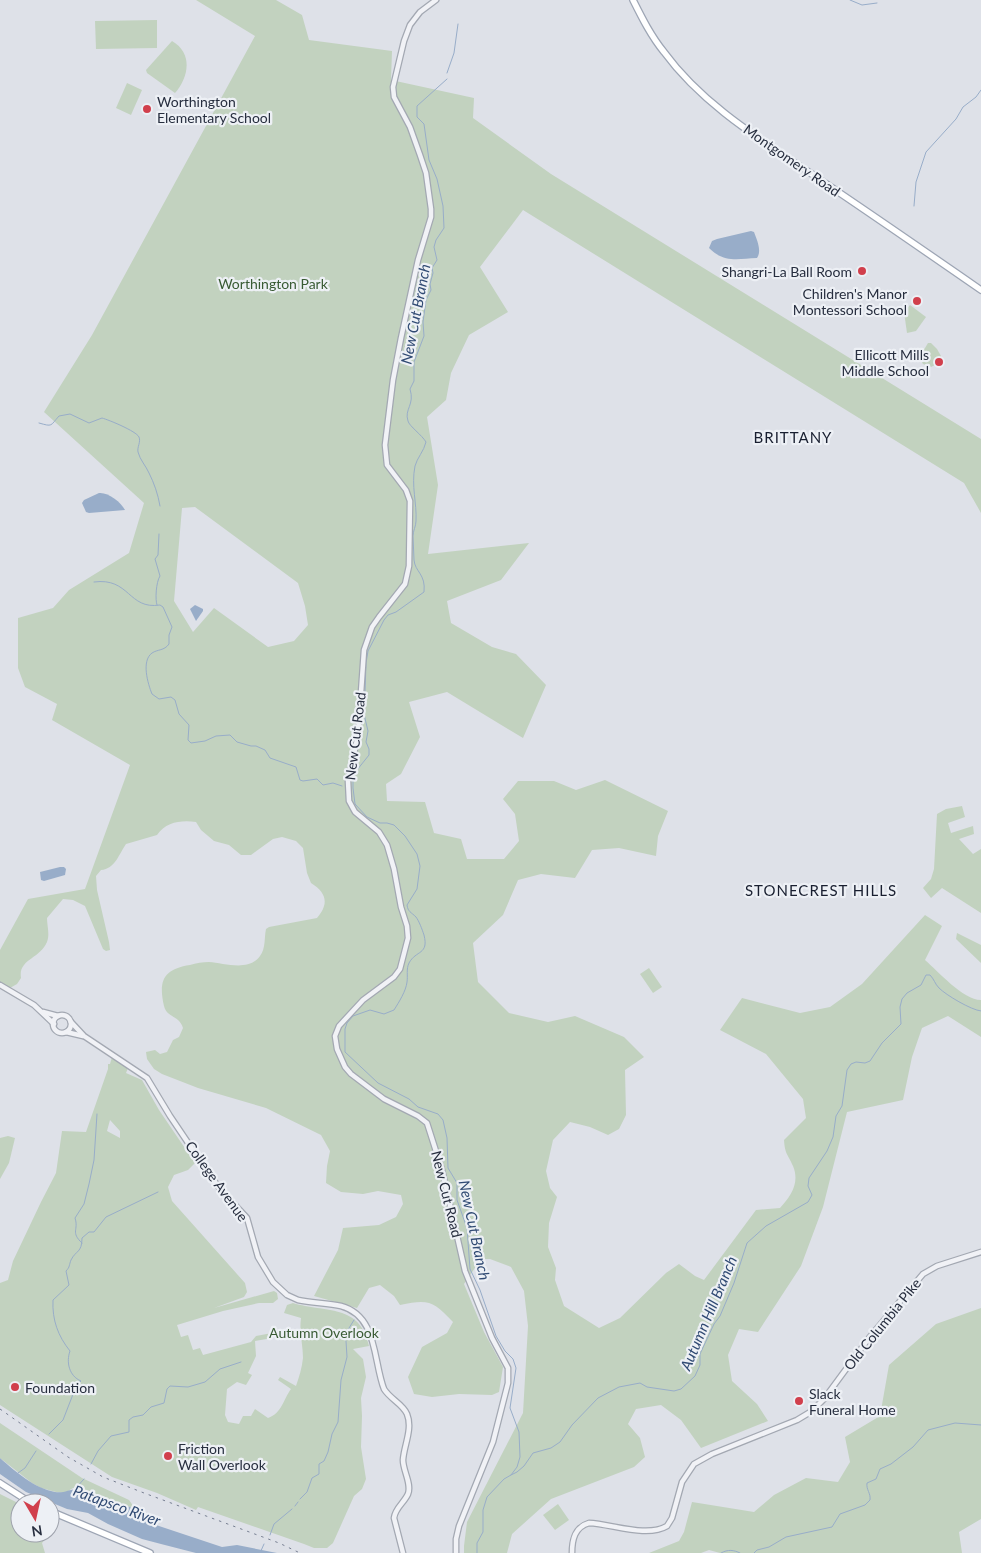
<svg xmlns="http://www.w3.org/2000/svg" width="981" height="1553" viewBox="0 0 981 1553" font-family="Lato,sans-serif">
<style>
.green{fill:#c2d2bf;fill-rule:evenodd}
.water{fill:#98adc9}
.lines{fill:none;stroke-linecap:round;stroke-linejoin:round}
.stream{stroke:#98adc9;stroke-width:1}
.minor-casing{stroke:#a3a8b2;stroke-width:7}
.major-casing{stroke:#9da5b4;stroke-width:8}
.minor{stroke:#f1f2f6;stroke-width:4.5}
.major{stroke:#fff;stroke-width:5.5}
.rail{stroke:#777f92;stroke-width:1;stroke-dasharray:2.5 5;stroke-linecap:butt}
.poi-dot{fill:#d13f4c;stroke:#edf0f5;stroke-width:2}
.labels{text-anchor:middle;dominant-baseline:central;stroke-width:4.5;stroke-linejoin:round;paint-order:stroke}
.poi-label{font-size:14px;fill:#272e3f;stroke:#edf0f5;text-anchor:start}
.street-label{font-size:14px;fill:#272e3f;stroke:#edf0f5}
.park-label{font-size:14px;fill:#395b34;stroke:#edf0f5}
.water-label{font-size:15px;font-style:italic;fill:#304a73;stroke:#edf0f5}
.neighbourhood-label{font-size:15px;letter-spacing:1px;fill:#191f30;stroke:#edf0f5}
</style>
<rect width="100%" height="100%" fill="#dee1e8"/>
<g class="green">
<path d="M196 0H276L302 15 309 40 392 51 391 80 474 98 473 118 551 174 981 439V513L964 483 523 210 480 267 508 312 469 335 451 373 446 400 427 417 438 485 428 554 529 543 501 580 447 601 451 623 492 647 516 654 546 685 523 738 447 692 409 702 420 737 401 774 386 784 387 801 425 802 434 833 461 839 467 859H504L519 841 515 814 503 799 518 781H554L576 790 605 780 668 811 658 836 656 856 619 848 592 850 575 878 541 874 518 880 503 915 473 943 478 982 509 1013 548 1022 575 1016 624 1037 644 1057 625 1070 626 1115 619 1129 608 1135 590 1127 570 1122 553 1140 546 1171 550 1188 557 1197 549 1223 548 1247 556 1268 555 1280 564 1306 599 1328 620 1318 666 1273 679 1264 695 1276 704 1280 756 1210 780 1208C791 1196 800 1183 793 1166 788 1154 785 1155 784 1140L806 1118 803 1099 766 1054 720 1030 742 998 800 1013 830 1007 862 984 925 915 942 926 925 960C938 971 963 1000 981 1000V1037L948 1016 922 1028 912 1057 903 1100 847 1112 823 1207 801 1266 758 1332 739 1329 728 1355 732 1381 757 1404 768 1421 701 1448 681 1420 661 1405 636 1409 628 1424 640 1438 645 1457 634 1467 551 1499 512 1534 507 1553H464V1546L467 1522 523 1413 528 1326 524 1291 511 1267 490 1259H481L464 1284 484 1332 503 1367 499 1392 492 1395 459 1394 432 1397 414 1394 408 1377 422 1347 447 1333 453 1322C433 1301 429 1299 400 1305L394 1296 380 1285 369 1288 357 1308 314 1296 338 1250 343 1228 379 1225 396 1217 403 1204 401 1195 378 1191 363 1194 341 1192 326 1183 327 1166 330 1151 321 1135 266 1108 198 1088 162 1074 154 1069 147 1059 146 1052 155 1050 160 1054 167 1052 173 1040 179 1037 183 1028C179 1015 167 1018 164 1006 158 980 164 969 190 965 196 963 203 962 209 962 224 963 249 972 260 956 266 948 264 938 266 929L269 927 317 918C329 904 327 893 311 883L307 873 303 848 296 841 282 837 273 839 251 855H241L229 845 214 841 201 830 196 822C181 820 166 822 157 835L126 844C119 854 115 869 101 870L96 876 97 890 109 942 110 950 106 951 103 949 85 906 73 900 63 899 47 918C47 926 50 934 47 942 40 959 18 959 21 978L17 984 10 988 0 982V950L28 899 85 889 130 765 52 720 57 704 25 687 18 668V618L53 608 69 590 129 553 144 503 44 412 92 335 255 36ZM195 507 298 583 305 606 308 625 294 641 268 647 214 608 193 632 174 601 182 508Z"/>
<path d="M157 20V48L96 49 95 21Z"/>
<path d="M172 41C193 53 189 77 175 93L147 73 146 70Z"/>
<path d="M127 83 142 90 131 115 116 108Z"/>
<path d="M910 305 926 317 916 331 907 333 904 312Z"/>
<path d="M928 343H931L937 349 941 356 939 363 931 367 923 364 919 358Z"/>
<path d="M962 806 965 817 948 823 951 833 973 826 974 834 959 839 973 854 981 849V913L942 888 931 898 923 888 931 879 934 869 937 814 946 809Z"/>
<path d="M957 933 981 945V963L956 939Z"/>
<path d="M649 968 662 987 653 993 640 974Z"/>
<path d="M112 1057 128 1068 126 1073 142 1080 159 1110 195 1163 188 1170 174 1175 168 1187 172 1201 245 1283 247 1292 244 1297 214 1308 274 1291 277 1293 278 1299 273 1303H259L223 1311 177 1325 181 1337 188 1335 193 1350 200 1348 203 1355 251 1342 256 1336 272 1333V1338L255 1341 256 1356 248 1373 252 1375 246 1385 237 1382 227 1389 225 1415 228 1422 239 1424 243 1416H251L255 1409 268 1418C282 1413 283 1400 291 1389L278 1380 280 1377 296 1386C299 1377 302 1368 303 1358 303 1345 299 1332 301 1318L284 1313 287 1305 293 1303C325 1313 360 1303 369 1346L353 1349 363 1359 366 1377 361 1398 362 1416 361 1447 366 1479 362 1489 354 1496 333 1543 327 1548H314L304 1544 198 1507 196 1510 157 1493 112 1477 0 1405V1283L8 1280 13 1261 41 1202 56 1173 62 1131 86 1132 108 1069V1064H110ZM110 1120 120 1131V1138L107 1131Z"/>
<path d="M8 1136 15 1138 9 1163 0 1179V1138Z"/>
<path d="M981 1308V1519L959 1532 962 1553H720L709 1550 701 1553H649L679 1541 684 1532 692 1502 754 1512 774 1495 806 1478 838 1482 850 1462 845 1437 880 1416 889 1365 936 1324Z"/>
<path d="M0 1423 82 1478 129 1500 136 1510 123 1504 93 1496 79 1489 73 1488 65 1493 56 1492 41 1488 32 1483 0 1458Z"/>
<path d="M0 1494 20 1504V1533H50V1521L55 1527 42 1543 45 1553H0Z"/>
<path d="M558 1504 569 1520 555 1530 543 1515Z"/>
</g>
<g class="water">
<path d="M751 231 754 232C757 240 762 251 757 258 737 259 724 263 709 248L712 241 717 239Z"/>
<path d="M99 493C108 492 121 502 125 510L89 513 86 512 82 503 84 500Z"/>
<path d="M195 605 203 609V611L196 621 190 609Z"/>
<path d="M60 867H64L66 869 65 875 44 881 41 880 40 872Z"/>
<path d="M0 1458C16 1472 34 1488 55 1492 65 1494 72 1487 81 1490 86 1492 90 1495 95 1496 108 1501 123 1502 135 1510 141 1514 146 1520 153 1524L222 1547 237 1545 277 1553H196L161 1544 142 1539 108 1524 88 1513 67 1509 26 1492 0 1474Z"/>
</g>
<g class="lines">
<g class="stream">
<path d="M850 0 862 5 877 3"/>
<path d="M447 73 454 53 458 24"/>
<path d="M447 79 417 106V117L424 124 429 160 437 179 443 206 444 228 436 240 434 247 437 260 432 268 433 273 430 284 431 290 426 300 423 322 424 336 414 362V381L410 389C415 405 404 409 408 421 409 426 422 435 426 442 424 451 417 458 415 466 411 486 417 503 416 521 416 526 413 531 413 536 413 544 414 552 414 560 415 572 426 574 424 592L396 612 388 615 384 620 368 651 366 663 365 692 366 699 363 710 368 731 366 742 369 749V755L353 775V788L355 804 367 817 380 823H387L394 825 405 836 417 854 420 866 417 889 407 905C408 912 411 912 416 917 419 921 422 929 424 935 429 955 416 950 409 963 406 969 408 976 407 982 406 991 399 1002 394 1010L384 1014 370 1010 353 1016 347 1023 345 1029V1052L378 1083 409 1099 418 1107 438 1114 443 1120 447 1138 448 1168 457 1183V1200L467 1228 470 1269 480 1290 496 1336 505 1351 513 1359 516 1368 510 1408 519 1432 520 1457 517 1467 511 1475 504 1479 487 1497 483 1510V1532L477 1543V1553"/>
<path d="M914 206 916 182 926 152 956 119 963 107 976 97 981 90"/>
<path d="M39 423C53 427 50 426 59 416L70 414 89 423 102 418C109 420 136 431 139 437 141 442 137 447 138 452 140 460 146 466 149 473 154 483 158 494 160 506"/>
<path d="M94 582C130 577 128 610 160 605L163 607 172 627 169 635V644C164 651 158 649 152 653 141 661 148 684 152 694L159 699 171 697 175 700 179 714 189 725 188 740 191 743 205 741 216 736 230 735 237 742 251 746H256L265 750 270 758 296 767 300 780 303 781 317 779 323 785 333 783 342 786"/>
<path d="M157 605C155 600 156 582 160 576L155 559 158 555 159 534"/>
<path d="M82 1243C70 1232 79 1230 75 1218L84 1204 89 1184 94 1160 97 1114"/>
<path d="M346 1333 354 1320"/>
<path d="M49 1434 63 1420 77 1384 81 1381C69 1376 66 1362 70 1351 58 1336 52 1320 53 1300L69 1285 66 1271C70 1267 69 1265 71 1260 76 1250 82 1253 82 1238L89 1232H94L106 1217 158 1192"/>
<path d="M91 1464 98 1451 111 1436 129 1432V1420L133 1417 143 1415 151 1407 164 1403 167 1389 170 1386 188 1387 205 1382 220 1369 241 1362"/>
<path d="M18 1473 25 1468 36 1451"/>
<path d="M511 1475 517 1472 524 1466 533 1453 551 1448 560 1442 572 1425 598 1398 619 1387 640 1383 647 1387 674 1391 681 1389 695 1376 700 1365V1354L714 1324 720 1316 734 1283 747 1243 766 1226 808 1202 812 1195 808 1186 809 1178 827 1151 833 1137 836 1116 842 1106 847 1070 851 1064 856 1062 865 1063 870 1061 882 1043 901 1024 900 1007 902 999 907 993 921 985 926 975H930C934 979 935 984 939 988 946 995 971 1010 981 1011"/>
<path d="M75 1489 84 1479"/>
<path d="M300 1499 307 1492 312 1478 319 1474V1464L324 1461 328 1452 332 1434 338 1422 341 1380 347 1357 346 1341"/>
<path d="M295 1506 298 1502"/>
<path d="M270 1535 274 1524 292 1509"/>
<path d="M260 1553 264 1544"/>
<path d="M721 1553C728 1549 734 1550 740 1553"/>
<path d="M754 1553 757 1550 769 1547 786 1537 832 1527 840 1514 865 1505 870 1500C871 1493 866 1490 867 1483L876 1479 880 1469 891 1464 913 1447 928 1430 955 1423 981 1425"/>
</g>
<g class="minor-casing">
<g id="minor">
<path d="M436 0 420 12 410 25 404 41 393 87 394 97 410 127 420 155 426 173 431 209V217L418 260 401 338 393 380 385 445 387 465 406 490 410 501 409 566 405 584 379 617 372 627 364 650 358 735 348 781 349 801 355 812 379 832 387 845 394 869 401 907 407 926 408 938 400 969 394 977 363 1000 339 1026 335 1036 337 1049 345 1067 351 1074 384 1099 418 1116 427 1123 442 1170 465 1271 492 1338 508 1368V1383L493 1442 459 1526 456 1539V1553"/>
<path d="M0 985 34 1005 54 1024"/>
<path d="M43 1012 58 1016"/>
<circle cx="62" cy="1024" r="9"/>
<path d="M71 1022 84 1036 147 1078 170 1116 203 1165 220 1189 247 1218 258 1257 273 1282 287 1295 298 1300C312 1303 327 1303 341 1306 378 1316 373 1361 384 1389 390 1399 403 1404 407 1414 413 1429 404 1445 403 1460 403 1471 412 1484 408 1494 404 1503 395 1508 394 1518L403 1553"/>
<path d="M66 1032 83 1036"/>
<path d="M572 1553C572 1539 575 1527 589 1523 612 1524 647 1538 667 1526L672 1518 682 1482 694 1464 712 1454 797 1420 812 1411 824 1399 869 1338 923 1274 937 1266 981 1252"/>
</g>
</g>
<g class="major-casing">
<g id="major">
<path d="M633 0C642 18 651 36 664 52 705 108 768 144 825 183 877 218 929 254 981 290"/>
<path d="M0 1483 31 1503"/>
<path d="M50 1511 150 1553"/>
</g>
</g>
<use href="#minor" class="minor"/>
<use href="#major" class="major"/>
<path class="rail" d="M0 1409 68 1457 103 1477 144 1493 279 1543 300 1553"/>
</g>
<g class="poi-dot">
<circle cx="147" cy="109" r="5"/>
<circle cx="862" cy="271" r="5"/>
<circle cx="917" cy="301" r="5"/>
<circle cx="939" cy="362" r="5"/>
<circle cx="15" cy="1387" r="5"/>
<circle cx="799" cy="1401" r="5"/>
<circle cx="168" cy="1456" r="5"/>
</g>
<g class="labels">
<g class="poi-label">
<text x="157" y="101">Worthington<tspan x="157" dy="16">Elementary School</tspan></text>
<text x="852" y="271" text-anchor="end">Shangri-La Ball Room</text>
<text x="907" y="293" text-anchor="end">Children's Manor<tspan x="907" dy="16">Montessori School</tspan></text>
<text x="929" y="354" text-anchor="end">Ellicott Mills<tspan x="929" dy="16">Middle School</tspan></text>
<text x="25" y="1387">Foundation</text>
<text x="809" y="1393">Slack<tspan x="809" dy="16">Funeral Home</tspan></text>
<text x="178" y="1448">Friction<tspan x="178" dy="16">Wall Overlook</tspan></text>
</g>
<g class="street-label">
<text transform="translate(792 160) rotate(35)">Montgomery Road</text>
<text transform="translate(355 736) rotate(-83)">New Cut Road</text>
<text transform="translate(217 1181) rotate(54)">College Avenue</text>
<text transform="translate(447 1194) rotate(76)">New Cut Road</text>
<text transform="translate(882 1324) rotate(-51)">Old Columbia Pike</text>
</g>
<g class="park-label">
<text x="273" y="283">Worthington Park</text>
<text x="324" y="1332">Autumn Overlook</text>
</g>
<g class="water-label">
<text transform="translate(415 314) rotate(-79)">New Cut Branch</text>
<text transform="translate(475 1230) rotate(78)">New Cut Branch</text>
<text transform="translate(708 1313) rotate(-67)">Autumn Hill Branch</text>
<text transform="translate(117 1505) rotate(20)">Patapsco River</text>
</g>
<g class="neighbourhood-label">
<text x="793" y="437">BRITTANY</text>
<text x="821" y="890">STONECREST HILLS</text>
</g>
</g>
<g transform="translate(35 1518) rotate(171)"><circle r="24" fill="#edf0f5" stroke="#9ea2ac"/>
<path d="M0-4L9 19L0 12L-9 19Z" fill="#d13f4c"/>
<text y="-8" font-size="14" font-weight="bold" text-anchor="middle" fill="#272e3f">N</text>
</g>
</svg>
